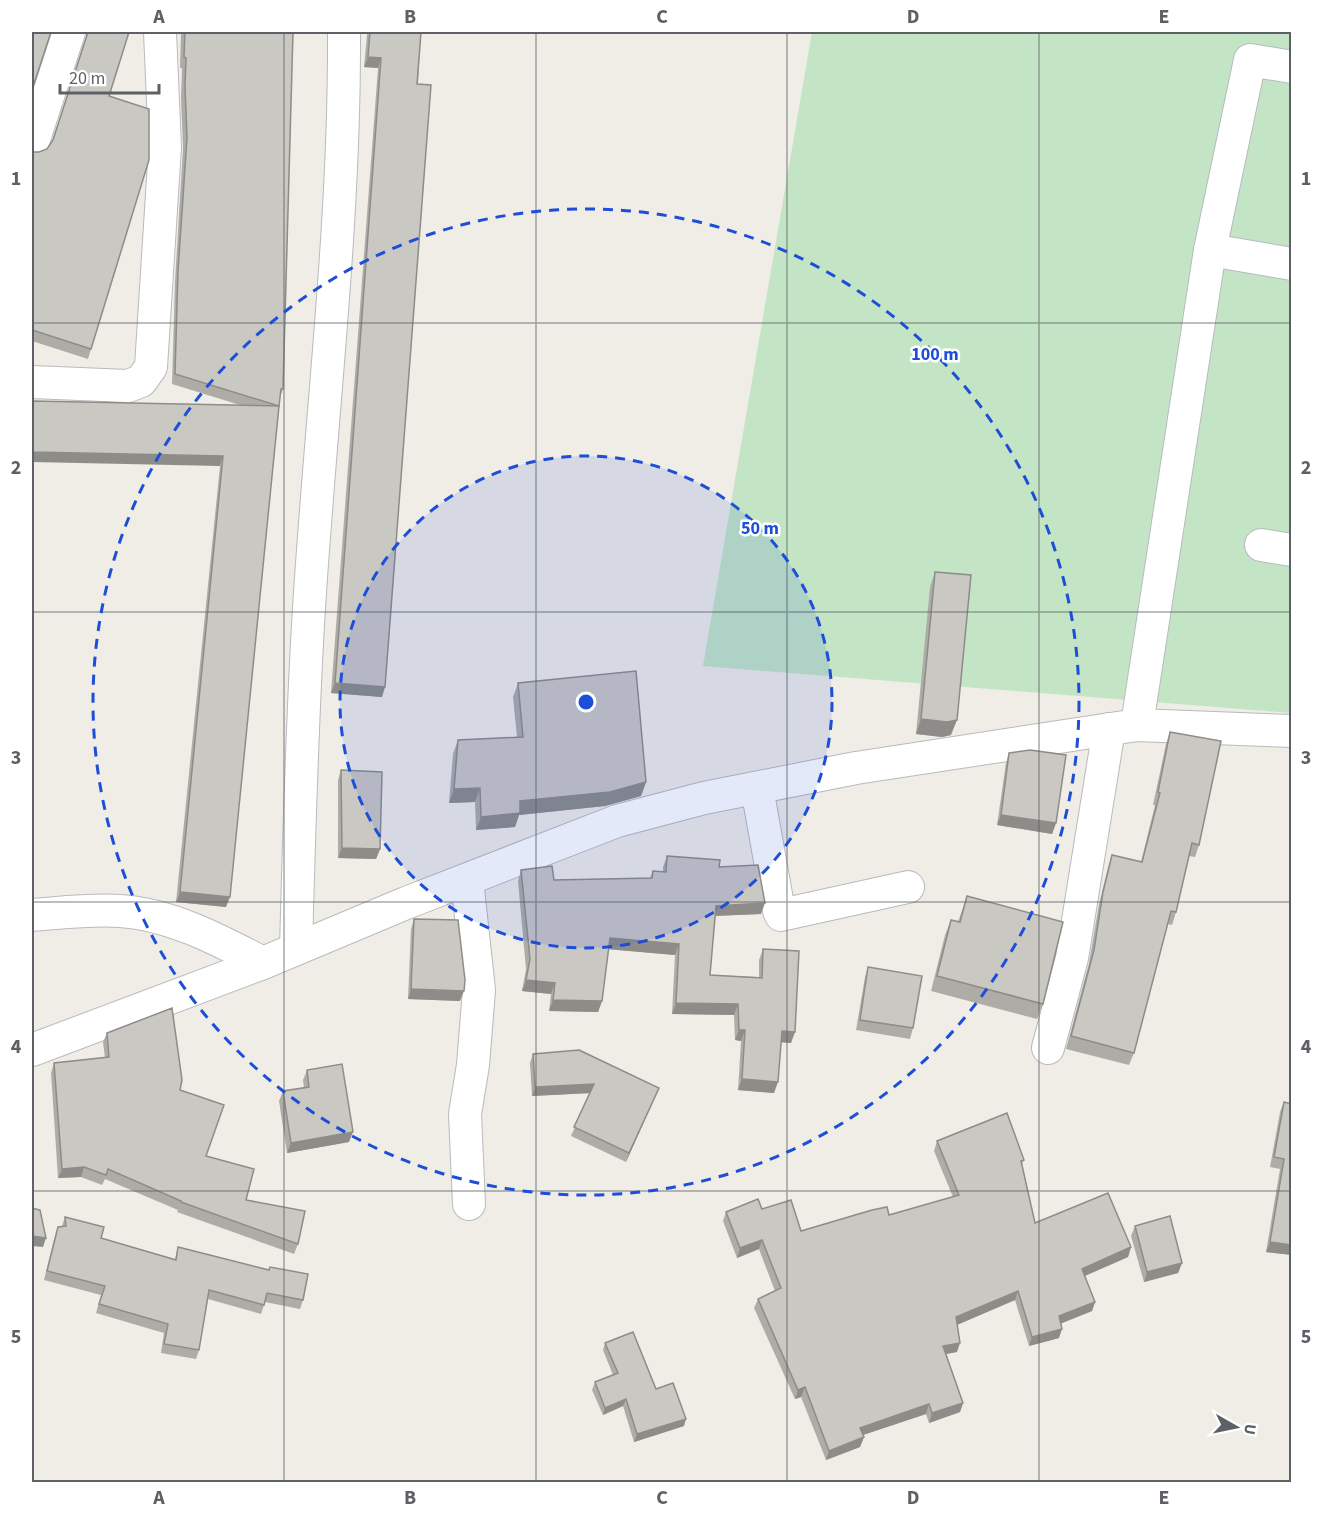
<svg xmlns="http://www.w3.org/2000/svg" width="1323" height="1514" viewBox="0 0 1323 1514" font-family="'Source Sans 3',sans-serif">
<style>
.green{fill:#c3e5c5}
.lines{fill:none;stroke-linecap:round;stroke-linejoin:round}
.minor-casing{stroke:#b8babf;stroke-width:34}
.minor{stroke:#fff;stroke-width:32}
.wall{fill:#aeaca7}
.shaded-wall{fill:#8d8c88}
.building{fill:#cac8c2;stroke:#8d8c88;stroke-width:1.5}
.grid{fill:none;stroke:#5d6065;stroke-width:1.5;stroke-opacity:0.55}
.ring{fill:none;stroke:#1d4ed8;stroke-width:3;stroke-dasharray:10 8}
.centre{fill:#1d4ed8;stroke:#fff;stroke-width:3}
.ring-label{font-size:18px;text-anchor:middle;font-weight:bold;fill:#1d4ed8;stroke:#fff;stroke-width:5;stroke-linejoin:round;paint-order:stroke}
.neatline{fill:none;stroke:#5d6065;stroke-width:2}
.grid-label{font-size:20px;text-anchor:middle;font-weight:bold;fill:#5d6065}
</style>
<rect width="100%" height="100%" fill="#efede5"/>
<path class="green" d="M812 32H1291V713L703 666Z"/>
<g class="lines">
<g class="minor-casing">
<g id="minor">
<path d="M32 145 69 32"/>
<path d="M1210 250 1292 264"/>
<path d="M32 382 128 386 141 381 151 367 165 147 160 32"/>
<path d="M1261 545 1292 550"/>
<path d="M1137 725 1210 250 1250 60 1292 67"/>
<path d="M757 788 779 911 781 915 908 887"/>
<path d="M467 880 479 990 473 1065 465 1114 469 1204"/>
<path d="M32 915C60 913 91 909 120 911 170 914 219 940 263 963"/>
<path d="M296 949C299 835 302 721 309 608 321 416 345 224 344 32"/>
<path d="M1048 1048 1072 958 1109 729"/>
<path d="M32 1050 263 963 406 903 617 821 704 798 856 768 1137 725 1292 731"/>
</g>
</g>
<use href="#minor" class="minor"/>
</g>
<g class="wall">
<path d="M86 32H129L109 96 91 349 88 359 32 341V152H39L47 149 52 141 86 38Z"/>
<path d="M181 32H293L283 389 280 397 226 907 176 902 220 466 240 405 172 384 175 281 183 148 181 98 182 68H180Z"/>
<path d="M368 32H421L382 697 331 693 378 68 364 67 367 35Z"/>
<path d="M935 572 951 735 942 737 916 734 930 587Z"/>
<path d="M518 683 646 782 641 796 605 806 519 815 515 827 476 830 475 802 449 803 453 754 458 740 517 737 513 697Z"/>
<path d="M1170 732 1199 845 1195 857 1189 856 1176 912 1172 925 1168 924 1134 1053 1129 1065 1066 1049 1089 963 1099 904 1108 868 1112 855 1141 862 1155 805H1153L1166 744Z"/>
<path d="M1009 753 1056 823 1052 834 997 825 1006 763Z"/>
<path d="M341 770 380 849 376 859 338 858V780Z"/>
<path d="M667 856 719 867 761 914 715 916 710 975 759 977V960L763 949 791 1043 781 1042 774 1093 738 1090 741 1041 735 1040 734 1015 672 1014 675 955 608 949 602 1001 598 1012 549 1011 551 994 522 991 526 969 518 881 521 870 554 880 650 878 653 871 663 872V867Z"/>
<path d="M967 896 1043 1004 1037 1019 931 991 945 935 951 920 958 922Z"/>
<path d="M414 919 460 1001 408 999 411 929Z"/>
<path d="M868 967 913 1028 910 1039 856 1030 865 977Z"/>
<path d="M107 1033 180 1090 206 1156 246 1200 298 1244 294 1254 177 1212 178 1210 105 1179 102 1185 81 1177 58 1178 51 1073 54 1063 105 1058 103 1042Z"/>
<path d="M533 1054 655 1097 626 1162 571 1136 590 1093 532 1096 530 1063Z"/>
<path d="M307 1070 349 1142 287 1153 279 1101 283 1091 304 1088 303 1080Z"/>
<path d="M1284 1102 1292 1104V1255L1266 1252 1280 1169 1270 1167 1280 1112Z"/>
<path d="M937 1141 1024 1160 1022 1164 1035 1223 1131 1247 1128 1257 1084 1276 1095 1302 1092 1311 1061 1323 1059 1338 1029 1346 1015 1300 957 1325V1352L946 1354 963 1403 960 1412 929 1423 926 1414 863 1435 864 1437 860 1447 826 1460 801 1397 795 1399 754 1308 758 1299 775 1291 759 1249 737 1258 723 1221 726 1212 762 1209 801 1231 889 1215 953 1197 934 1151Z"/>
<path d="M65 1217 101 1238 175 1259 178 1247 303 1300 300 1309 265 1302 261 1314 208 1299 199 1350 196 1359 161 1353 164 1333 96 1313 101 1295 44 1280 55 1236 58 1227 62 1226Z"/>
<path d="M1135 1226 1182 1263 1178 1273 1144 1282 1131 1236Z"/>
<path d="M605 1343 656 1389 684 1426 634 1442 623 1406 603 1415 592 1390 595 1382 613 1375 603 1350Z"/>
</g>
<g class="shaded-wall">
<path d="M368 57 381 58 378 68 364 67Z"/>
<path d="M32 452 223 456 220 466 32 462Z"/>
<path d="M335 683 385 687 382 697 331 693Z"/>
<path d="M921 719 957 720 951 735 942 737 916 734Z"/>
<path d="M646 782 641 796 605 806 519 815 515 827 476 830 481 817 520 801Z"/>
<path d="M480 788 475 802 449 803 454 789Z"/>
<path d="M1001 815 1056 823 1052 834 997 825Z"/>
<path d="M342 848 380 849 376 859 338 858Z"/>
<path d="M180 892 230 897 226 907 176 902Z"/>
<path d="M765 903 761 914 712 916 716 906Z"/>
<path d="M610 938 679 944 675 955 606 949Z"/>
<path d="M526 980 555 983 551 994 522 991Z"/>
<path d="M411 989 464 991 460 1001 408 999Z"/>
<path d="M553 1000 602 1001 598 1012 549 1011Z"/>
<path d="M676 1003 738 1004 734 1015 672 1014Z"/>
<path d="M739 1030H745L741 1041 735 1040Z"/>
<path d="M782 1031 795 1032 791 1043 778 1042Z"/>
<path d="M742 1079 778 1082 774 1093 738 1090Z"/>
<path d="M594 1084 591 1093 532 1096 535 1087Z"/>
<path d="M659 1088 655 1097 626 1162 629 1153Z"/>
<path d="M353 1132 349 1142 287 1153 291 1143Z"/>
<path d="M84 1167 81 1177 58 1178 62 1169Z"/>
<path d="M32 1236 46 1238 43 1247 32 1246Z"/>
<path d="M762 1240 759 1249 737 1258 740 1248Z"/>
<path d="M1270 1242 1292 1245V1255L1266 1252Z"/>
<path d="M1131 1247 1128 1257 1078 1279 1082 1269Z"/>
<path d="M1182 1263 1178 1273 1144 1282 1147 1272Z"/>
<path d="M1018 1291 1015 1300 952 1327 956 1317Z"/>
<path d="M1095 1302 1092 1311 1055 1326 1059 1316Z"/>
<path d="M1062 1329 1059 1338 1029 1346 1032 1337Z"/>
<path d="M960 1343 957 1352 940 1355 943 1346Z"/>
<path d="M805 1387 801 1397 795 1399 798 1390Z"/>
<path d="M626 1399 623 1406 603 1415 605 1408Z"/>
<path d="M963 1403 960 1412 929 1423 932 1413Z"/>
<path d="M929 1404 926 1414 857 1437 860 1428Z"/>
<path d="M686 1419 684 1426 634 1442 637 1434Z"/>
<path d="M864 1437 860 1447 826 1460 829 1451Z"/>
</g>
<g class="building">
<path d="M32 32H51L32 90Z"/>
<path d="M88 32H129L109 96 149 109V160L91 349 32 330V152H39L47 149 53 140Z"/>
<path d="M185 32H293L283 389H281L279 406 175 374 178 271 187 138 185 87 186 58 184 57Z"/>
<path d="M370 32H421L417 84 431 85 385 687 335 683 381 58 368 57Z"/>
<path d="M32 401 279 406 230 897 180 892 223 456 32 452Z"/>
<path d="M935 572 971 575 957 720 947 722 921 719Z"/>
<path d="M636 671 646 782 610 792 520 801V813L481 817 480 788 454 789 458 740 523 737 518 683Z"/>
<path d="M1170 732 1221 741 1199 845 1192 843 1176 912 1171 911 1134 1053 1071 1036 1094 950 1103 892 1112 855 1142 862 1160 793 1158 792Z"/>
<path d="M1030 750 1066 755 1056 823 1001 815 1009 753Z"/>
<path d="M341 770 382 772 380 849 342 848Z"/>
<path d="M667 856 720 860 719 867 758 865 765 903 716 906 710 975 762 978 763 949 799 951 795 1032 782 1031 778 1082 742 1079 745 1030H739L738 1004 676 1003 679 944 610 938 602 1001 553 1000 555 983 526 980 530 959 521 870 552 866 554 880 652 878 653 871 666 872Z"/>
<path d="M967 896 1063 922 1043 1004 937 976 951 920 960 922Z"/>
<path d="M414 919 458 920 465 980 464 991 411 989Z"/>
<path d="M868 967 922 976 913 1028 860 1020Z"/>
<path d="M172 1008 182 1080 180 1090 224 1105 206 1156 254 1169 246 1200 305 1211 298 1244 181 1202V1201L108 1169 106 1175 84 1167 62 1169 54 1063 109 1057 107 1033Z"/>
<path d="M579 1050 659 1088 629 1153 574 1127 594 1084 535 1087 533 1054Z"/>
<path d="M342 1064 353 1132 291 1143 283 1091 309 1087 307 1070Z"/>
<path d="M1284 1102 1292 1104V1245L1270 1242 1284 1159 1274 1157Z"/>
<path d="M1007 1113 1024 1160 1021 1161 1035 1223 1108 1193 1131 1247 1082 1269 1095 1302 1059 1316 1062 1329 1032 1337 1018 1291 956 1317 960 1343 943 1346 963 1403 932 1413 929 1404 860 1428 864 1437 829 1451 805 1387 798 1390 758 1299 781 1288 762 1240 740 1248 726 1212 758 1199 762 1209 791 1200 801 1231 872 1210 887 1207 889 1215 959 1195 937 1141Z"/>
<path d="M32 1208 40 1210 46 1238 32 1236Z"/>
<path d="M1170 1216 1182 1263 1147 1272 1135 1226Z"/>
<path d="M65 1217 104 1227 101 1238 176 1260 178 1247 269 1270 270 1267 308 1274 303 1300 267 1293 264 1305 209 1290 199 1350 164 1344 168 1324 99 1304 105 1286 47 1271 58 1227 66 1226Z"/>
<path d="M633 1332 656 1389 673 1383 686 1419 637 1434 626 1399 605 1408 595 1382 618 1373 605 1343Z"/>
</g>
<path class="grid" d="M284 32V1482M536 32V1482M787 32V1482M1039 32V1482M32 323H1292M32 612H1292M32 902H1292M32 1191H1292"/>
<circle cx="586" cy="702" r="246" fill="#1d4ed8" fill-opacity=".12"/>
<g class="ring">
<circle cx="586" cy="702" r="246"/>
<circle cx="586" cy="702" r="493"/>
</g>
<circle cx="586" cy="702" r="9" class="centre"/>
<g class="ring-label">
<text x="935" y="360">100 m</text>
<text x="760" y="534">50 m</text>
</g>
<rect width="1323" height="1514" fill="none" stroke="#ffffff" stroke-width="66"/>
<g transform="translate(1236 1427) rotate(99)" stroke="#ffffff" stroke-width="4.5" paint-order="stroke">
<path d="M0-4.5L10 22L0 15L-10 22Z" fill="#5d6065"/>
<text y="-9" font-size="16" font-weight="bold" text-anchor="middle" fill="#5d6065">U</text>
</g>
<path d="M60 84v9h99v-9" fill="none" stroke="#5d6065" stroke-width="3"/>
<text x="69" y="84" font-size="18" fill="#5d6065" stroke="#ffffff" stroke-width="4.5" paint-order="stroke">20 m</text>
<rect x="33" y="33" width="1257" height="1448" class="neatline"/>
<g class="grid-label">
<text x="159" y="23">A</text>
<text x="410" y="23">B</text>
<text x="662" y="23">C</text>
<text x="913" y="23">D</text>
<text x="1164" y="23">E</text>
<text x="16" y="185">1</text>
<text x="1306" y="185">1</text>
<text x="16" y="474">2</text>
<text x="1306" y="474">2</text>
<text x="16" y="764">3</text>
<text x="1306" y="764">3</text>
<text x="16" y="1053">4</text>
<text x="1306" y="1053">4</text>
<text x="16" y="1343">5</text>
<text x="1306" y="1343">5</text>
<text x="159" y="1504">A</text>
<text x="410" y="1504">B</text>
<text x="662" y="1504">C</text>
<text x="913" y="1504">D</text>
<text x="1164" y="1504">E</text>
</g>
</svg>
